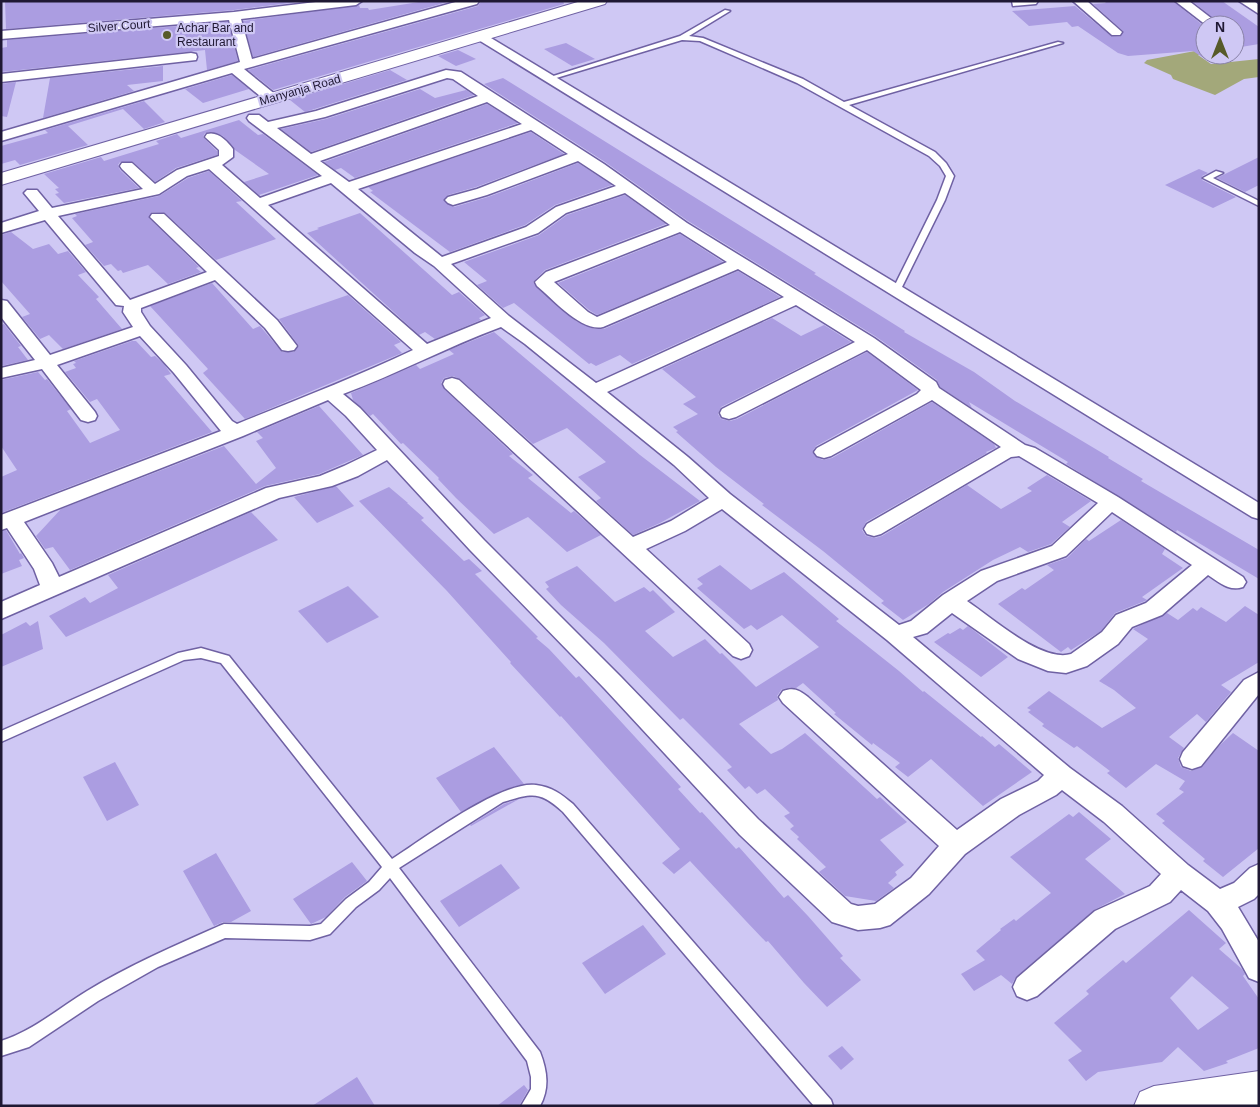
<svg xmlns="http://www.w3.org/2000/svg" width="1260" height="1107" viewBox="0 0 1260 1107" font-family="Arial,sans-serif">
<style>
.green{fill:#a3a87a}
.building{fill:#ab9de1;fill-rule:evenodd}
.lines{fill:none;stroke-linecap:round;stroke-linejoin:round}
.lane-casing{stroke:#6f61a3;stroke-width:3}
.street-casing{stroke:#6f61a3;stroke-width:3}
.secondary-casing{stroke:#6f61a3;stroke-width:2}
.lane{fill:#fff;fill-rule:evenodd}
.street{fill:#fff;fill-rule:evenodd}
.secondary{fill:#fff;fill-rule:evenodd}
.poi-dot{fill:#575a28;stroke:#cfc8f4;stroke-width:2}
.labels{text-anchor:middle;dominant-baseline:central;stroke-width:4.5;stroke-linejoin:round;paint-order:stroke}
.far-street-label{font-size:12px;fill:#1f1833;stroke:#cfc8f4}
.far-poi-label{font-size:12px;fill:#1f1833;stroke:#cfc8f4;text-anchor:start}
</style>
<rect width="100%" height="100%" fill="#cfc8f4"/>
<path class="green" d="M1195 51 1201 54 1198 55 1211 64 1259 59V77L1244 79 1215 95 1173 79 1171 75 1144 63 1147 60Z"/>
<g class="building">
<path d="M5 1H306L234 10 6 29Z"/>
<path d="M425 1H451L253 57 243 21 359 5 360 8H368L369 10Z"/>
<path d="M481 1H563L564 4 273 90 248 70 478 6Z"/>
<path d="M1104 1H1173L1205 27V59L1193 51 1128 56 1118 53 1078 26 1072 27 1067 22 1029 26 1012 11 1075 6 1111 36 1120 37 1123 31 1093 4 1106 3Z"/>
<path d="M1192 1H1222L1259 27V44L1235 48V25H1222Z"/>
<path d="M228 22 238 61 207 70 205 50 1 72V48L7 47V40Z"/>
<path d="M566 43 595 59 572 66 544 49Z"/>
<path d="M458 50 476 59 456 66 438 56Z"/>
<path d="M163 66V81L127 85 134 91 43 118 50 78Z"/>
<path d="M390 70 407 80 305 112 290 100Z"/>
<path d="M232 75 249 89 203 103 185 89Z"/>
<path d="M503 78 816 273 814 274 905 331 904 332 974 372 1015 401 1109 457 1108 458 1143 479 1141 481 1259 550V579L1177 530 1176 532 1066 464 1068 462 969 402 972 408 940 387 937 380 875 336 688 221 605 162 484 84Z"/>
<path d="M16 82 7 117 1 116V84Z"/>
<path d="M420 89 435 98 466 90 474 95 311 152 281 129 326 119Z"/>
<path d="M144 101 165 122 144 129 123 109 68 126 88 145 20 165 15 160 1 164V146L48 133 45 130Z"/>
<path d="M487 104 518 123 355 178 341 168 335 170 324 162Z"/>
<path d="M239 120 258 135 263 134 318 175 259 195 244 182 269 174 235 150 223 136 211 132 205 133 203 137 217 151V155L176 168 155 182 133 162H120L118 165 120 170 139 188 64 203 55 194 59 193 55 189 59 188 44 174 101 157 104 161 159 144 156 141 177 134 181 138Z"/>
<path d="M531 132 564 154 476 187 448 195 444 201 454 207 488 197 578 163 612 185 555 205 525 225 450 252 370 192 373 191 368 187Z"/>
<path d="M1259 157V185L1245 192 1217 178Z"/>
<path d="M1199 169 1208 173 1202 176V180L1236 197 1213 208 1165 185Z"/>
<path d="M209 171 242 201 236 202 276 239 216 260 165 213 152 212 149 218 199 267 196 268 201 272 168 284 148 265 123 273 121 270 118 271 111 264 104 266 85 245 93 242 72 218 77 216 75 214 159 196 188 178Z"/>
<path d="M625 195 666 224 545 270 533 282 536 287 576 321 594 329H604L738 271 780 297 632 364 620 355 596 366 591 363 589 364 514 303 503 308 477 285 487 281 464 262 539 235 567 215Z"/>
<path d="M360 213 452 295 459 292 485 315 479 318 481 320 435 339 425 332 419 335 307 233 319 229 317 228Z"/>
<path d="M11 232 33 249 49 244 58 254 68 251 86 272 78 275 99 297 96 299 122 329 63 349 49 335 40 339 22 317 30 314 1 281V235Z"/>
<path d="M680 234 723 262 597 315 589 310 558 283Z"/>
<path d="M212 283 253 329 260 326 282 352H294L299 346 279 319 348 295 401 342 394 345 402 353 245 419 203 373 208 369 150 306Z"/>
<path d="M772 318 801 336 824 325 851 342 721 407 718 414 721 419 730 421 737 419 867 352 918 390 816 446 812 452 816 457 823 460 832 458 932 402 994 444 996 448 986 452 987 453 866 522 862 530 866 536 875 538 882 536 967 485 1001 509 1032 491 1027 488 1047 475 1091 501 1062 522 1070 527 1051 544 1028 552 1020 547 993 560 943 592 929 604 903 620 881 603 884 601 823 551 762 505 764 504 716 467 676 432 678 431 673 427 698 414 683 404 696 397 662 369Z"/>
<path d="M4 324 21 346 18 347 28 360 1 366V325Z"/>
<path d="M494 332 640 455 700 501 660 523 633 535 596 501 601 498 578 477 606 462 567 428 533 444 460 379 453 376 444 378 441 383 444 389 513 454 509 456 533 475 528 478 571 513 574 511 601 535 567 552 528 517 494 534 456 498 438 479 439 478 403 443 401 444 373 414 370 416 353 400 351 393 416 365 420 369 454 354 449 350Z"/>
<path d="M132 341H136L151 357 155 356 164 364 171 374 164 376 212 432 1 513V477L17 470 1 446V380L38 372 45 380 47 379 71 409 67 411 90 443 120 430 97 399 90 402 65 372 76 368 73 364 76 363 74 361Z"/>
<path d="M319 406 363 455 319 474 265 486 70 570 53 547 45 549 36 536 61 509 224 446 256 484 276 468 256 441 263 438 257 432Z"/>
<path d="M336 486 354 506 317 523 294 497Z"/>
<path d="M389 487 408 503H407L424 518 421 520 464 561 469 559 482 571 475 574 538 637 536 638 549 649 576 678 579 676 681 787 678 789 700 813 702 812 736 849 739 847 784 898 788 895 808 916 843 956 840 958 861 980 827 1007 804 983 768 941 766 942 745 920 690 861 674 874 662 863 680 849 561 716 560 717 510 663 511 662 447 591 359 501Z"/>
<path d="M251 512 278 540 66 637 49 616 85 597 90 603 118 588 108 575Z"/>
<path d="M1121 520 1165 549 1162 554 1183 568 1142 597 1147 600 1145 601 1115 613 1101 631 1071 650 1068 647 1061 652 998 604 1022 588 1025 590 1054 570 1047 565 1067 558 1086 539 1089 541Z"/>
<path d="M6 530 20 554 21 553 24 558 19 560 22 566 1 574V532Z"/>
<path d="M720 565 751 590 784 572 839 619 836 621 899 671 923 692 924 691 981 737 982 736 995 747 999 744 1032 772 983 806 931 759 908 777 895 767 900 763 873 743 872 745 834 714 836 713 803 683 796 688 782 689 777 696 778 700 739 724 771 754 782 749 805 733 877 799 880 797 907 822 880 840 904 865 895 872 897 875 888 883 894 888 876 901 845 896 819 872 826 867 797 839 799 837 790 829 794 826 784 816 790 813 765 789 757 794 749 786 745 789 727 770 732 767 683 718 680 720 604 643 561 605 546 589 549 587 545 582 577 566 615 602 644 587 650 592 653 590 675 612 645 631 673 657 705 639 720 654 722 653 756 687 819 647 782 615 757 630 751 625 744 629 697 588 703 584 697 579Z"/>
<path d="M348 586 379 617 327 643 298 611Z"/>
<path d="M1245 606 1259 615V662L1221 685 1231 692 1206 722 1197 714 1169 737 1184 748 1178 758 1181 767 1191 771 1202 767 1219 746 1233 733 1259 751V848L1223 877 1203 861 1205 859 1162 823 1165 821 1156 814 1184 792 1179 789 1185 781 1156 764 1126 788 1107 773 1110 771 1077 746 1074 748 1042 726 1044 724 1028 712 1031 710 1027 708 1049 691 1102 728 1136 708 1114 690 1099 681 1148 639 1133 629 1167 613 1178 620 1193 608 1197 611 1201 607 1226 622Z"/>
<path d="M38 621 43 649 1 667V635L26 622 30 626Z"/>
<path d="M968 626 1008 657 981 677 934 642 948 633 950 634 960 628 963 630Z"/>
<path d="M494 747 524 784 503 790 461 812 436 778Z"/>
<path d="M115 762 139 805 107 821 83 777Z"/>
<path d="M519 799 471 826 470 825 504 804Z"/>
<path d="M1079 812 1111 839 1085 859 1125 894 1094 910 1016 977 1012 984 1001 975 974 991 961 974 985 960 976 951 1001 930 1000 929 1014 919 1016 921 1051 893 1010 857 1069 814 1073 817Z"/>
<path d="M216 853 251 911 231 922H223L214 926 183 871Z"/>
<path d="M352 862 367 881 345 897 326 917 311 924 293 899Z"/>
<path d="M501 864 520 888 459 927 440 901Z"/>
<path d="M1189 910 1226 943 1219 949 1242 969 1245 974 1243 976 1259 999V1048L1226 1061 1228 1063 1204 1071 1178 1047 1162 1062 1098 1072 1086 1081 1068 1060 1082 1051 1054 1023 1089 994 1086 991 1123 960 1126 963ZM1192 976 1229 1008 1198 1030 1170 998Z"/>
<path d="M643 925 666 954 605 994 582 963Z"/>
<path d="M842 1046 854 1059 841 1070 828 1056Z"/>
<path d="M357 1077 375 1106H312Z"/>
<path d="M524 1085 528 1090 519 1106H497Z"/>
</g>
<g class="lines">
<g class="lane-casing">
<g id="lane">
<path d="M725 10 730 11 689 36 703 38 803 79 844 102 1058 42 1063 43 849 105 935 152 946 163 954 176 945 200 901 289 897 292 893 289 937 200 946 176 940 166 929 156 797 83 700 41 682 40 553 79 547 78 680 36Z"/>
<path d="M1216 171 1223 173 1213 178 1259 201V206L1203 178Z"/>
<path d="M201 648 229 656 392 859C423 839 502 780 536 785 552 787 561 794 573 804L831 1100 833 1106H814L563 812C540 791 533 793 503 802L399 868 540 1052C547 1070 550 1088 540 1106H521L531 1089V1077L527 1061 390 878 379 890 356 907 330 934 310 940 225 938 158 967 98 1001 29 1047 1 1056V1041C33 1031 59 1008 87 991 130 965 174 946 219 926L224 924 310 926 321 924 346 899 369 882 382 867 221 663 201 658 184 660 1 742V731L178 653Z"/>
</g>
</g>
<g class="street-casing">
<g id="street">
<path d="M324 1H362L356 5 241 19 252 59 459 1H479L477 4 244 69 276 95 278 98 276 101H266L232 73 1 141V132L240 62 229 20 1 39V31L234 12Z"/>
<path d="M1012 1H1038L1036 4 1013 6Z"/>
<path d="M1073 1H1087L1122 32 1120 35H1112Z"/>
<path d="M1175 1H1189L1220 25H1206Z"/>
<path d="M1239 1H1254L1259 5V14Z"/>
<path d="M481 32 1259 503V519L1252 517 477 39 475 36 477 33Z"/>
<path d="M191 53 196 54 197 57 196 60 1 82V74Z"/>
<path d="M446 70 461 72 604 164 687 223 874 338 936 382 939 388 1025 445 1035 448 1118 497 1243 577 1246 582 1243 587C1229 592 1219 582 1208 575L1162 615 1132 627 1118 644 1087 666 1066 673 1048 671 1018 659 952 613 927 633 913 637 1070 768 1122 806 1188 865 1220 889 1234 883 1250 868 1259 864V894L1254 899 1238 907 1259 942V982L1249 978 1222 929 1208 911 1181 890 1170 902 1115 929 1037 996 1027 1000 1017 996 1013 987 1017 978 1095 911 1150 886 1161 874 1104 822 1062 790 1056 795 1019 815 965 854 929 894 890 925 880 928 858 930 832 922 740 835 605 689 470 550 387 460 358 476 332 486 279 498 1 619V602L40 585 34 569 7 528 1 530V515L221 431 174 373 140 336 57 365 95 412 97 416 95 420 88 422 81 420 42 369 1 378V368L35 360 1 317V300L7 301 50 355 133 327 123 312 124 306 116 305 45 220 1 233V223L39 211 24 193 27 190H37L52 208 143 189 122 169 120 166 122 163H132L155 184 177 170 219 156V150L205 137 207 134C218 131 227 141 233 149V157L222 165 260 198 322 176 249 121 247 118 249 115H259L268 122 316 111ZM447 78 453 79 478 96 311 154 277 128 325 117ZM487 102 522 124 349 182 320 161ZM531 130 568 154 477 189 448 197 445 200 448 203 453 205 487 195 578 161 616 186 556 207 526 227 442 257 358 189ZM209 169 413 350C356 377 296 400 237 424L232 421 186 365 150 326 141 312V308L215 280 265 328 282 350 288 351 294 350 297 346 277 320 164 214H152L150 217 207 272 130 300 58 216 159 194 187 176ZM331 183 415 253 434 266 491 318 427 344 268 205ZM625 193 670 225 546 272 535 282 537 286C553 299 581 332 603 327L738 269 784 297 596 383 509 316 451 264 538 233 566 213ZM680 232 727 262 597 317 588 312 554 282ZM796 305 855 342 722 409 720 413 722 417 729 419 736 417 867 350 921 390 917 394 817 448 814 452 817 456 824 458 831 456 932 400 1001 447 867 524 864 529 867 534 874 536 881 534 1011 457 1019 456 1098 503 1052 546 981 571 943 595 911 621 899 625 730 494 688 457 607 392ZM501 327 525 344 674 465 709 498 671 521 633 537 459 380 452 378 445 380 443 384 445 388 733 656 741 659 749 656 752 650 749 644 646 549 685 531 722 509 887 640 1044 775 1038 781 1001 799 957 830 808 697C799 690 794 687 783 691L779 697 783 703 939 846 911 878 875 904 858 906 851 904 758 819 621 677 484 540 360 408 343 394C397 374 447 347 501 327ZM328 400 346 416 377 450 344 466 320 476 266 488 59 577 52 563 24 522 243 436ZM1112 512 1192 565 1146 603 1116 615 1102 632 1071 654C1042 663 991 617 967 601L997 581 1066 556Z"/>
<path d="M1259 672V694L1201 766 1192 769 1183 766 1180 759 1183 752 1244 680Z"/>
</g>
</g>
<g class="secondary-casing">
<g id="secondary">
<path d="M581 1H607L605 4 1 185V173Z"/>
<path d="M1259 1071V1106H1134L1140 1092 1154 1086Z"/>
</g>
</g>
<use href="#lane" class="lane"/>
<use href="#street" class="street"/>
<use href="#secondary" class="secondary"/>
</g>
<circle class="poi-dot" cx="167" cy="35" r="5"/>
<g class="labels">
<g class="far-street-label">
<text transform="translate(119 26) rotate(-4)">Silver Court</text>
<text transform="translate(300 90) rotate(-16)">Manyanja Road</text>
</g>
<g class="far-poi-label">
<text x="177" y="28">Achar Bar and<tspan x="177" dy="14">Restaurant</tspan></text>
</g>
</g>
<rect width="1260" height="1107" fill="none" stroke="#1f1833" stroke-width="5"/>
<g transform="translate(1220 40)"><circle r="24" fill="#cfc8f4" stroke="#8982a7"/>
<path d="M0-4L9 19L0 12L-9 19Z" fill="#575a28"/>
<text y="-8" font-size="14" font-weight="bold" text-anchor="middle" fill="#1f1833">N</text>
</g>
</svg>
